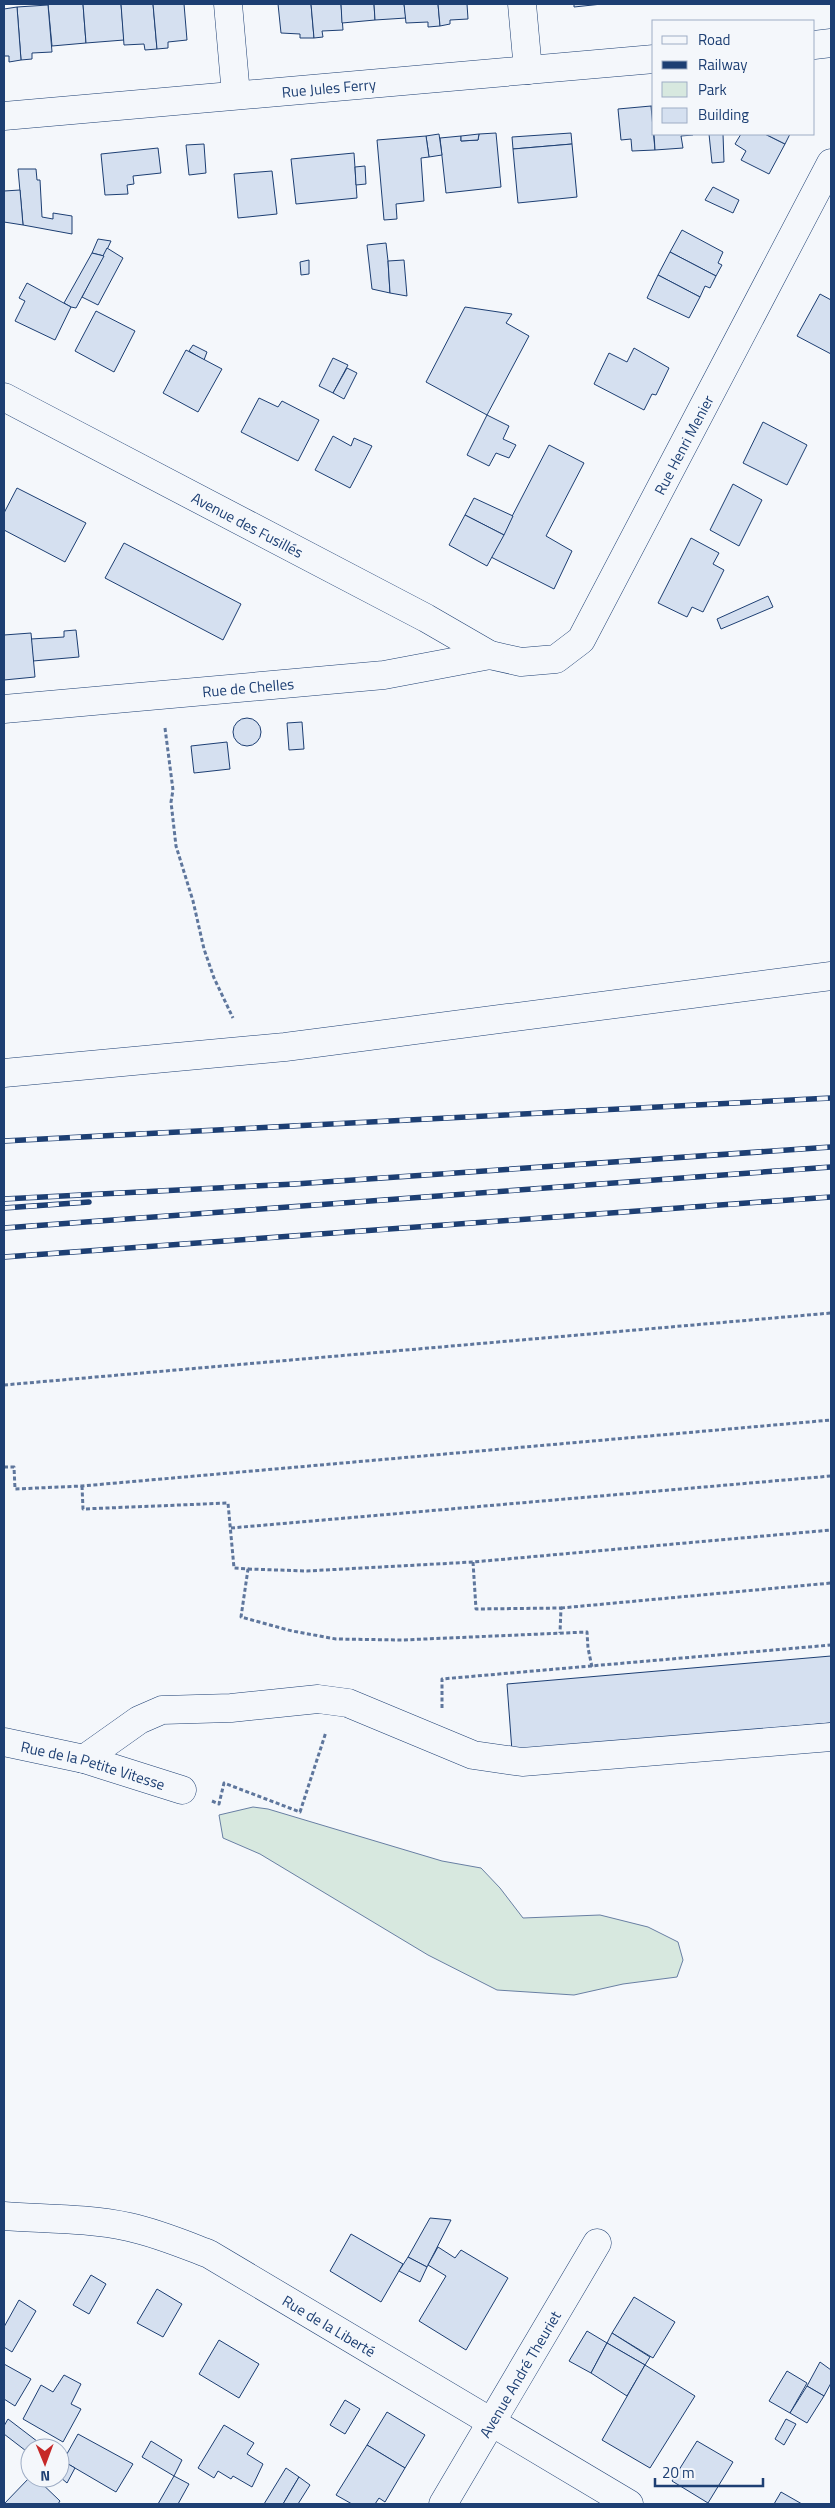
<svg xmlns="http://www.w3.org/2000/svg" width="835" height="2508" viewBox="0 0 835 2508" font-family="'Titillium Web',sans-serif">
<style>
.green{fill:#d7e8df;stroke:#687fa3}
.building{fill:#d5e0f0;stroke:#1d3f73}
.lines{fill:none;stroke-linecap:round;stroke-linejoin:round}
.minor-casing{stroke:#1d3f73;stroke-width:29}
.path{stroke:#5e769c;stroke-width:3;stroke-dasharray:4 2.5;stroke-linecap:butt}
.minor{stroke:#f4f7fb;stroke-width:28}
.rail-casing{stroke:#1d3f73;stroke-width:5.5}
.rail{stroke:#f4f7fb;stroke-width:4;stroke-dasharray:11;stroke-linecap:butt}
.labels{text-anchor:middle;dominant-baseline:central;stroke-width:4;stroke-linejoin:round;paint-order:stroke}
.street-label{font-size:15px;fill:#1d3f73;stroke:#f4f7fb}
</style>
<rect width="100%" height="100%" fill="#f4f7fb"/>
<path class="green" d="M253 1807 268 1809 442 1861 481 1868 500 1888 523 1918 600 1915 648 1927 678 1942 683 1960 677 1977 623 1984 574 1995 497 1990 428 1955 260 1854 223 1838 219 1815Z"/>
<g class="building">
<path d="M48 4H83L86 43 52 46Z"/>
<path d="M83 4H121L124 40 86 43Z"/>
<path d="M121 4H153L157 49 145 50 144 44 124 45Z"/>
<path d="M153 4H184L187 40 168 42V48L157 49Z"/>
<path d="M278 4H311L314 38H300V34L281 33Z"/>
<path d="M311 4H341L343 30 322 31 323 37 314 38Z"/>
<path d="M341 4H374L375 20 342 23Z"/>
<path d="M374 4H404L406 18 375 20Z"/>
<path d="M404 4H438L440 26 428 27V22L406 23Z"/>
<path d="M438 4H467L468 19 450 20V24L440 26Z"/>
<path d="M574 4H602L574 7Z"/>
<path d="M48 5 52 52 32 53V59L21 60 17 7Z"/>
<path d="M17 7 21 60 9 62V56H4V9Z"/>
<path d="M651 106H654V131Z"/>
<path d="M651 106 655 150 632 151 631 139 621 140 618 109Z"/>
<path d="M496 133 501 187 446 193 440 138 461 136V141L478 140 479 134Z"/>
<path d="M571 133 572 144 513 149 512 137Z"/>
<path d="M439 134 442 155 429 157 426 136Z"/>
<path d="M479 134 478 140 461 141V136Z"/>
<path d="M654 134H693V135L681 136 683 148 655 150Z"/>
<path d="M709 134H723L724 162 712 163Z"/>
<path d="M741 134H765L785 144 769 174 741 160 746 151 735 144Z"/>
<path d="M765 134H790L785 144Z"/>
<path d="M426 136 429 157 421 158 424 201 396 204 397 219 384 220 377 140Z"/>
<path d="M204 144 206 173 189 175 186 145Z"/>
<path d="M572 144 577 197 518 203 513 149Z"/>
<path d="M158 148 161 173 133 176 134 184 127 185 128 194 105 195 101 154Z"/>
<path d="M354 153 357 198 296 204 291 159Z"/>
<path d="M365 166 366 184 356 185 355 167Z"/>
<path d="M18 169H36L37 180H40L42 217 53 219V213L72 216V234L23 225Z"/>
<path d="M272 171 277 214 238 218 234 174Z"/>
<path d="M713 187 739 200 733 213 705 200Z"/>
<path d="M20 190 23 225 4 222V191Z"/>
<path d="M682 230 723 252 718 263 722 265 716 276 670 252Z"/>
<path d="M98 239 111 241 104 256 92 253Z"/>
<path d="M386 243 388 261 390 293 372 289 367 245Z"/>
<path d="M107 248 123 258 98 305 82 297Z"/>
<path d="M670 252 716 276 710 288 705 286 700 297 658 275Z"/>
<path d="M92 253 104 256 76 308 71 307 64 303Z"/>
<path d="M309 260V274L301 275 300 262Z"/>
<path d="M404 260 407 296 390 293 388 261Z"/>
<path d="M658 275 700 297 689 318 647 298Z"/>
<path d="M27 283 71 307 55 340 15 321 25 301 19 298Z"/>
<path d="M820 294 831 300V354L797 336Z"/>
<path d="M465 307 512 314 506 323 529 336 487 415 426 382Z"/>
<path d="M96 311 135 331 114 372 75 351Z"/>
<path d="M193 345 207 352 204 360 189 351Z"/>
<path d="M634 348 669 368 656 395 652 394 644 410 594 384 609 353 627 362Z"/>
<path d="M186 350 222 369 198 412 163 393Z"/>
<path d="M333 358 348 365 333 393 319 386Z"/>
<path d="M347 368 357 373 344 399 333 393Z"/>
<path d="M259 398 278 407 282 401 319 420 298 461 241 432Z"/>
<path d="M487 415 509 426 503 439 516 445 509 458 496 453 489 466 467 455Z"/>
<path d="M763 422 807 445 787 485 743 463Z"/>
<path d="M333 436 351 446 354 438 372 446 350 488 315 470Z"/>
<path d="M549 445 584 463 546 536 572 551 554 589 491 557Z"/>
<path d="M733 484 762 500 739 546 710 530Z"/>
<path d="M17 488 86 523 65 562 4 530V513Z"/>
<path d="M474 498 513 516 504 535 465 515Z"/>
<path d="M465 515 504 535 487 566 449 545Z"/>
<path d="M691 538 719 553 713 564 724 570 703 612 692 607 687 617 658 603Z"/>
<path d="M124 543 241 604 223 640 105 578Z"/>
<path d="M768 596 773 607 721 629 717 619Z"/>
<path d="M76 630 79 657 33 661 31 639 64 637V631Z"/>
<path d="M31 633 35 677 4 680V635Z"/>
<circle cx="247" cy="732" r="14"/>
<path d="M302 722 304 749 289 750 287 723Z"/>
<path d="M227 742 230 769 194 773 191 746Z"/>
<path d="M831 1656V1723L512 1751 507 1684Z"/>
<path d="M430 2218 451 2220 427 2267 408 2257Z"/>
<path d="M351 2234 403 2264 381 2302 330 2271Z"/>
<path d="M438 2247 455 2258 461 2250 508 2278 466 2350 419 2321 446 2276 428 2265Z"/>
<path d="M408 2257 427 2267 420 2282 399 2271Z"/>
<path d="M91 2275 106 2284 89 2314 73 2305Z"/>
<path d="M157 2289 182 2304 163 2337 137 2323Z"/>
<path d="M634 2297 675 2322 653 2358 612 2333Z"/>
<path d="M19 2300 36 2311 12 2352 4 2347V2327Z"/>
<path d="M587 2331 607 2343 591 2373 569 2361Z"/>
<path d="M612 2333 650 2357 645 2365 607 2343Z"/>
<path d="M219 2340 259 2364 239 2398 199 2374Z"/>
<path d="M607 2343 645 2365 627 2396 591 2373Z"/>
<path d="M820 2362 831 2370V2383L824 2396 807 2386Z"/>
<path d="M4 2364 31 2379 15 2406 4 2399Z"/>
<path d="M645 2365 695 2396 650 2468 602 2440Z"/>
<path d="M787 2371 807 2383 790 2413 769 2401Z"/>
<path d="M64 2375 81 2384 71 2404 81 2409 63 2442 23 2419 41 2385 53 2392Z"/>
<path d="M807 2386 824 2396 807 2423 790 2413Z"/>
<path d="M345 2400 360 2409 345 2434 330 2425Z"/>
<path d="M387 2412 425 2435 405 2468 367 2445Z"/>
<path d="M8 2419 46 2448H30V2454L4 2434V2426Z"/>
<path d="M786 2419 796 2424 784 2445 775 2439Z"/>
<path d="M224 2425 254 2443 247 2454 263 2464 252 2487 233 2476 231 2479 218 2471 214 2478 198 2468Z"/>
<path d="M78 2434 133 2464 116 2492 63 2461Z"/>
<path d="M151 2441 182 2460 174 2476 142 2457Z"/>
<path d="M697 2441 733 2462 708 2503 672 2481Z"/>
<path d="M367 2445 405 2468 385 2502 379 2498 375 2504H352L336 2495Z"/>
<path d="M63 2461 75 2468 67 2483 60 2477V2466Z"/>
<path d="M286 2468 299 2477 283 2504H264Z"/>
<path d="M174 2476 189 2484 178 2504H158Z"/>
<path d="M30 2477 36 2478 60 2501 58 2504H4Z"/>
<path d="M299 2477 310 2485 298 2504H283Z"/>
<path d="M781 2492 802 2504H774Z"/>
</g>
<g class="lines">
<g class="minor-casing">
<g id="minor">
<path d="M228 4 236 95"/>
<path d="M522 4 528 70"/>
<path d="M814 45 831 43"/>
<path id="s1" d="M4 116 654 59"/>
<path id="s2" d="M4 397 426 618 490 655 521 662 556 659 581 640 831 163"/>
<path id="s3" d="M4 709 384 675 490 655"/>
<path d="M4 1073 285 1047 831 976"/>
<path id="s4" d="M4 1742 84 1759 182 1790"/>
<path d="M84 1759 139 1720 162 1710 231 1708 318 1699 348 1703 473 1755 522 1762 831 1737"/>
<path id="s5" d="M4 2216C45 2219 88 2218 129 2227 157 2233 183 2244 209 2254L629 2504"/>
<path id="s6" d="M443 2504 597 2243"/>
</g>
</g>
<g class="path">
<path d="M165 728 173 790 171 802 176 846 193 901 204 949 214 978 233 1018"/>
<path d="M4 1385 831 1313"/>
<path d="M4 1467H14L15 1489 82 1486 831 1420"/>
<path d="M82 1486 83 1509 228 1503 234 1568 248 1569 241 1617 292 1631 336 1639 402 1640 587 1632 588 1648 592 1667"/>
<path d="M231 1528 831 1476"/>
<path d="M473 1562 476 1609 561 1608 560 1633"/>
<path d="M248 1569 307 1571 473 1562 831 1530"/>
<path d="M561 1608 831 1583"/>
<path d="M442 1708V1679L831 1645"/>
<path d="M212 1801 219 1804 224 1783 300 1812 326 1732"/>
</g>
<use href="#minor" class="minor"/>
<g class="rail-casing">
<g id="rail">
<path d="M4 1141 831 1098"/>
<path d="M4 1199 295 1184 831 1147"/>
<path d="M4 1208 89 1202"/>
<path d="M4 1228 831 1167"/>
<path d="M4 1257 831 1197"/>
</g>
</g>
<use href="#rail" class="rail"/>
</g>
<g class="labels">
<g class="street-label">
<text stroke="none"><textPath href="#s1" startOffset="326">Rue Jules Ferry</textPath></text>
<text stroke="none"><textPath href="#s2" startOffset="869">Rue Henri Menier</textPath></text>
<text stroke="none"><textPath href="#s2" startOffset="275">Avenue des Fusillés</textPath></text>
<text stroke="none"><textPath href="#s3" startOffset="245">Rue de Chelles</textPath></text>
<text stroke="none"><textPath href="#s4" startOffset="92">Rue de la Petite Vitesse</textPath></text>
<text stroke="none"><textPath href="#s5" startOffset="350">Rue de la Liberté</textPath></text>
<text stroke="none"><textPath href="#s6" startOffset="151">Avenue André Theuriet</textPath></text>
</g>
</g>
<rect width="835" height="2508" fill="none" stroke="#1d3f73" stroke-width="10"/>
<rect x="652" y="20" width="162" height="115" fill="#f4f7fb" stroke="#9eadc5"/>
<rect x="662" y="36" width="25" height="8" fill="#f4f7fb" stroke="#9eadc5"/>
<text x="698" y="45" font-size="15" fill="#1d3f73">Road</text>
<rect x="662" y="61" width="25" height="8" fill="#1d3f73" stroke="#9eadc5"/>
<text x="698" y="70" font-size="15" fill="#1d3f73">Railway</text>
<rect x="662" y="82" width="25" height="15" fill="#d7e8df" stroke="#9eadc5"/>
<text x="698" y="95" font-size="15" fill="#1d3f73">Park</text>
<rect x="662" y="108" width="25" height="15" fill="#d5e0f0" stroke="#9eadc5"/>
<text x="698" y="120" font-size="15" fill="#1d3f73">Building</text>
<g transform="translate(45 2463) rotate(179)"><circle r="24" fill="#f4f7fb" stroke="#9eadc5"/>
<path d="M0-4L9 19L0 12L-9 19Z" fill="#c62828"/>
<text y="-8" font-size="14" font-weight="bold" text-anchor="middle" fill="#1d3f73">N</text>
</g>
<path d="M655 2478v8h108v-8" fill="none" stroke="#1d3f73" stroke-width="2.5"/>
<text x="662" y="2478" font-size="15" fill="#1d3f73" stroke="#f4f7fb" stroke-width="4" paint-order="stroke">20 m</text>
</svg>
